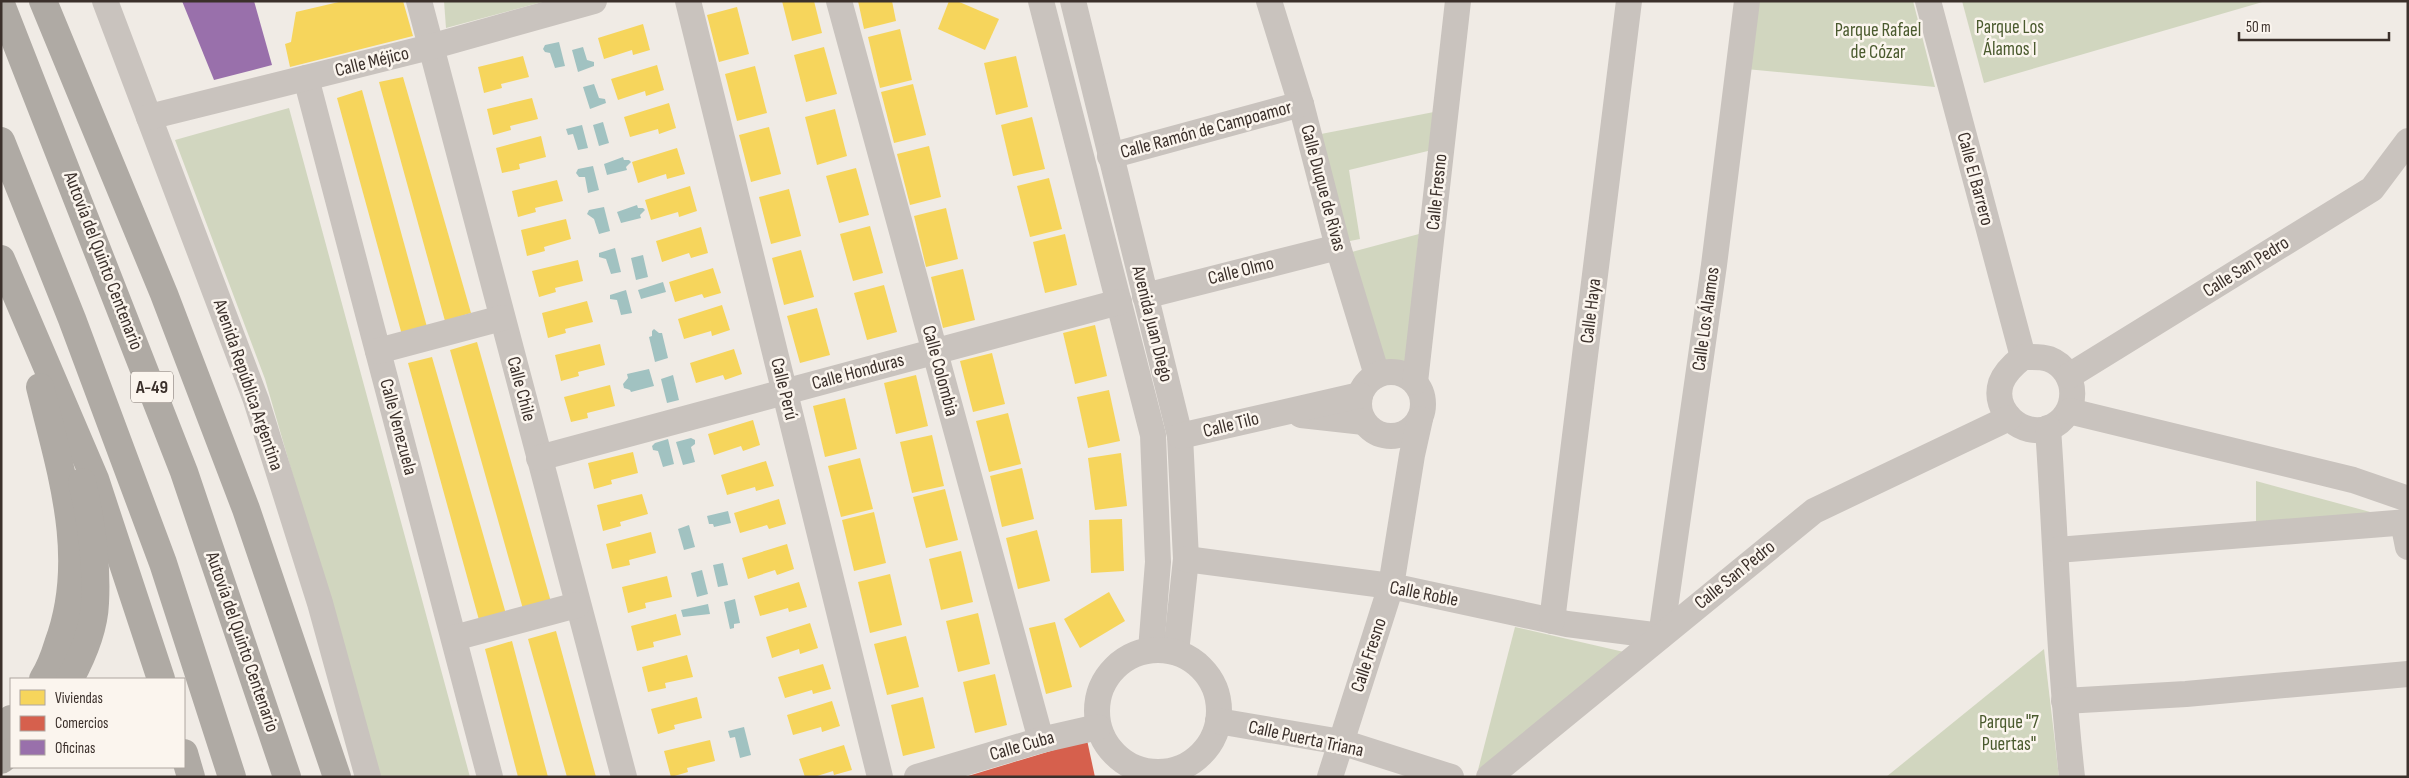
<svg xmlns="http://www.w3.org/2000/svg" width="2409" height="778" viewBox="0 0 2409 778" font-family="'Sofia Sans Condensed',sans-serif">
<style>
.green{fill:#d1d6bf}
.water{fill:#a1c2c1}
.homes{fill:#f6d55c}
.shops{fill:#d6604d}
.offices{fill:#9970ab}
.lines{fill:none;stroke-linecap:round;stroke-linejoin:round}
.minor{stroke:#c9c3be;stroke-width:26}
.highway{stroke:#afaaa4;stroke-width:28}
.labels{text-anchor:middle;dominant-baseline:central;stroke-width:5;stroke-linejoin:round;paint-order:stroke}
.shield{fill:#fbf5ee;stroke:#756b66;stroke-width:1}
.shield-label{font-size:18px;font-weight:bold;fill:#3b302b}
.park-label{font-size:19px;fill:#4a5a2e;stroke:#fbf5ee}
.street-label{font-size:19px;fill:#3b302b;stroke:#fbf5ee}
</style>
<rect width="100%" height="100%" fill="#f0ebe5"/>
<g class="green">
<path d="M444 1H546L446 28Z"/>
<path d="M1741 1H1913L1935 87 1746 69Z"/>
<path d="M1962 1H2266L1984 83Z"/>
<path d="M289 108 470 777H380L265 379 175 140Z"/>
<path d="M1439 111 1432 150 1349 170 1360 239 1345 242 1321 134Z"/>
<path d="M1419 234 1406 364 1383 365 1348 253Z"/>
<path d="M2256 481 2385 516 2256 532Z"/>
<path d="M1515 627 1624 652 1478 770Z"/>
<path d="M2044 649 2059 777H1886Z"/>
</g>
<g class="water">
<path d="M559 42 565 66 555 68 550 53 545 52 543 49 545 45Z"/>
<path d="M583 47 587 60 594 62V66L578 72 572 50Z"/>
<path d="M594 84 599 98 605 99 606 103 590 109 583 87Z"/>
<path d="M603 122 609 143 599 146 593 125Z"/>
<path d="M582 125 588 148 578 150 573 134 568 135 566 129Z"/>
<path d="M623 157 624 160H629L631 162 626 167 627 170 607 175 604 164Z"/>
<path d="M593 166 599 190 588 193 585 177H579L576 173 578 169Z"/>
<path d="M637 205 638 208H643L645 210 640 215 641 218 621 223 617 212Z"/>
<path d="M604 207 610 231 599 234 594 219 587 214 589 210Z"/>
<path d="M615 248 621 272 611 274 606 259 599 257V253Z"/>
<path d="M643 255 648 277 636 280 631 258Z"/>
<path d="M663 282 666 292 641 299 638 290Z"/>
<path d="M626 290 632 313 621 315 617 300 610 299V295Z"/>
<path d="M654 329 659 333H662L668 358 655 362 649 337 652 336V331Z"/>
<path d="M649 369 654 386 631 392 630 390 624 388 623 384 628 378 627 374Z"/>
<path d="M673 375 679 400 667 403 661 379Z"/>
<path d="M691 438 695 440V444L691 447 695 462 683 465 676 442Z"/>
<path d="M668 439 674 464 663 467 658 451 653 450 652 446 655 443Z"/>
<path d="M728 511 731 523 714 527 713 524H709L707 516Z"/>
<path d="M689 525 695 547 684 550 678 529Z"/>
<path d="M723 563 728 585 718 587 713 565Z"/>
<path d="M702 570 708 594 697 597 691 573Z"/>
<path d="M735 599 740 623 734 624V628L730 629 724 602Z"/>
<path d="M708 604 710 614 683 617 681 610Z"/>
<path d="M744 727 751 755 740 758 735 737 730 738 728 731Z"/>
</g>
<g class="homes">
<path d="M343 1H403L413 36 290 67 285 44 291 42 296 12Z"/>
<path d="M782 1H814L822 33 792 41Z"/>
<path d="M858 1H892L896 21 864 29Z"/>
<path d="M949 1H957L999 19 985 50 938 29Z"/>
<path d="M737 7 749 54 719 62 707 15Z"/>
<path d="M643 24 650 50 633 55 632 50 604 59 598 38Z"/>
<path d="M900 29 912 80 880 88 868 37Z"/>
<path d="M824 47 837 94 806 102 794 55Z"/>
<path d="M523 56 529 77 501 84 502 88 484 93 478 67Z"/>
<path d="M1016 56 1028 107 996 115 984 63Z"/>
<path d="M657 65 664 90 646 96 645 91 618 100 611 79Z"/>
<path d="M755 66 767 113 737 121 725 74Z"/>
<path d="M403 77 471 313 445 321 379 82Z"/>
<path d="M913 84 926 135 894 143 881 92Z"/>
<path d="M362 90 427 327 402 335 337 98Z"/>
<path d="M532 98 538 119 510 126 511 130 493 135 487 109Z"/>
<path d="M669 103 676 128 659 134 658 129 630 137 624 117Z"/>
<path d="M835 109 847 156 817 165 805 117Z"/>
<path d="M1032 117 1045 169 1013 176 1001 125Z"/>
<path d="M769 127 781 174 751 182 739 135Z"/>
<path d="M541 136 546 157 519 164 520 169 502 173 496 148Z"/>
<path d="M929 146 941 197 910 205 897 154Z"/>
<path d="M677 148 685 174 667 179 666 174 638 183 632 162Z"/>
<path d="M856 168 869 215 839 223 826 176Z"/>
<path d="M1049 178 1062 229 1030 237 1017 186Z"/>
<path d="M557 180 563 201 535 208 536 212 518 217 512 191Z"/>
<path d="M690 186 697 211 679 217 678 212 651 220 645 200Z"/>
<path d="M789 189 801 236 771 244 759 197Z"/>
<path d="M946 208 958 259 926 267 914 216Z"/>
<path d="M566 219 571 239 544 247 545 251 527 256 521 230Z"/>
<path d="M870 226 883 273 853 281 840 234Z"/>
<path d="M701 227 708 253 691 258 689 253 662 262 656 241Z"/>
<path d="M1065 234 1077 285 1045 293 1033 242Z"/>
<path d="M801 250 814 297 784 305 772 258Z"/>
<path d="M578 260 583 281 555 288 556 292 539 297 532 271Z"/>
<path d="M713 268 721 293 704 298 702 294 675 302 669 282Z"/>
<path d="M963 269 975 320 943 328 931 277Z"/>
<path d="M884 285 897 332 867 340 854 293Z"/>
<path d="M587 301 593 322 565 329 566 333 548 338 542 313Z"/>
<path d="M722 305 730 330 712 336 711 331 684 339 678 319Z"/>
<path d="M817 308 830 355 800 363 787 316Z"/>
<path d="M1095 325 1107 376 1075 384 1063 333Z"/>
<path d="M477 342 551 602 523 609 450 350Z"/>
<path d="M600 344 605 365 578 372 579 376 561 381 555 355Z"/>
<path d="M734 349 742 374 725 380 723 375 696 383 690 363Z"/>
<path d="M992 353 1005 404 973 412 960 361Z"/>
<path d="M432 357 506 614 479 620 408 363Z"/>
<path d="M916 375 928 426 896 434 884 383Z"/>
<path d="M610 385 615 406 587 413 588 418 571 422 564 397Z"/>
<path d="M1109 390 1120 441 1088 448 1077 397Z"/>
<path d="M845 398 857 449 825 457 813 406Z"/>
<path d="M1008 413 1021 464 989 472 976 421Z"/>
<path d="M753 420 760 445 743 451 741 446 714 455 708 434Z"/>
<path d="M932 435 944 486 912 493 900 442Z"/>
<path d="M633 452 638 473 611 480 612 484 594 489 588 463Z"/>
<path d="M1121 453 1127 506 1095 510 1088 458Z"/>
<path d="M860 458 873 509 841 517 828 466Z"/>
<path d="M766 461 774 486 756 491 755 487 727 495 721 475Z"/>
<path d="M1022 468 1034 519 1002 527 990 476Z"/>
<path d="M945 489 958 540 926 548 913 497Z"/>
<path d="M642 494 648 514 620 522 621 526 603 531 597 505Z"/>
<path d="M779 499 786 524 769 529 767 525 740 533 734 513Z"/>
<path d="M874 512 886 563 854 571 842 520Z"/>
<path d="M1122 519 1124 571 1091 573 1089 520Z"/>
<path d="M1037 530 1050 581 1018 589 1006 538Z"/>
<path d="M651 532 656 553 629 560 630 565 612 569 606 544Z"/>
<path d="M787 544 794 569 777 575 775 570 748 579 742 558Z"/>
<path d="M961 551 973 602 941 610 929 559Z"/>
<path d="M890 574 902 625 870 633 858 582Z"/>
<path d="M667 576 672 597 645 603 646 608 628 613 622 587Z"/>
<path d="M799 582 807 607 789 612 788 608 760 616 754 596Z"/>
<path d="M1109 592 1125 621 1080 648 1064 619Z"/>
<path d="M978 613 990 664 958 672 946 621Z"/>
<path d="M676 614 681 635 653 642 654 647 637 651 631 626Z"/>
<path d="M1055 622 1072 687 1046 694 1029 628Z"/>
<path d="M810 623 818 648 800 654 799 649 772 658 766 637Z"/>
<path d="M556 631 596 777H567L528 639Z"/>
<path d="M906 636 919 687 887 695 874 644Z"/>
<path d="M512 641 548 777H518L485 649Z"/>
<path d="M687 655 693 677 665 683 666 688 648 692 642 667Z"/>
<path d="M823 664 831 689 813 694 812 690 785 698 778 677Z"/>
<path d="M995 674 1007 725 975 733 963 682Z"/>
<path d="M697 697 702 718 674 725 675 729 658 734 651 709Z"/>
<path d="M923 697 935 748 903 756 891 705Z"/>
<path d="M832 701 840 726 822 732 821 727 793 735 787 715Z"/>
<path d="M710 740 715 761 687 768 688 772 671 777 664 751Z"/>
<path d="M844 745 852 770 834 775 833 771 814 777H805L799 759Z"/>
</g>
<path class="shops" d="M1087 740 1095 777H968V776Z"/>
<path class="offices" d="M182 1H254L272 65 214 80Z"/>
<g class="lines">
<g class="minor">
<path d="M105 1 256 400 320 603 368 777"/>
<path d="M419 1 624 777"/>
<path d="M688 1 880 777"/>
<path d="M839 1 1041 740"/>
<path d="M1041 1 1153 435 1158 562 1151 650"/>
<path d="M1073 1 1180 436 1186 559 1176 652"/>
<path d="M1269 1 1301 104 1338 247 1377 375"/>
<path d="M1928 1 2023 357"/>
<path d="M306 78 490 777"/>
<path d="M149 117 430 47 594 1"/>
<path d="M1110 156 1301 104"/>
<path d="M1145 296 1338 247"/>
<path d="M378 351 502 318"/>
<path d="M2023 357C2032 357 2041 356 2049 359 2080 371 2080 416 2049 428 2022 438 1992 411 2001 383 2005 372 2014 364 2023 357Z"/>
<circle cx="1391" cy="404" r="32"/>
<path d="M2069 376 2372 189 2408 141"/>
<path d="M1415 382 1458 1"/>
<path d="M2069 411 2353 480 2408 499"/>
<path d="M1301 415 1364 422"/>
<path d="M2048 428C2056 544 2059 661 2072 777"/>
<path d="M1180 436 1360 395"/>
<path d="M539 458 1119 302"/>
<path d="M2403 522 2408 547"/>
<path d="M2057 550 2408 522"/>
<path d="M1186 559 1391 586 1567 624 1661 636 1714 265 1747 1"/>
<path d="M1552 621 1629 1"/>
<path d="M454 638 577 605"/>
<circle cx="1158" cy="711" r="61"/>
<path d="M2064 701 2186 694 2408 674"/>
<path d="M1218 721 1341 742 1451 777"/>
<path d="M917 777 1041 740 1098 727"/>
<path d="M1330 777 1391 586 1412 455 1420 419"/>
<path d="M1489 777 1814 511 2009 418"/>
</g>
<g class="highway">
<path d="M43 1 164 294 246 509 337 777"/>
<path d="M1 4 184 472 287 777"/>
<path d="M1 141 72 319 163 563 232 777"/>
<path d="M1 259 95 479 161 679"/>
<path d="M40 387C61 472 90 559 58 644 54 657 50 668 43 679"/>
<path d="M70 679C82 657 94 629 95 603 97 564 91 520 82 482"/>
<path d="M1 729 11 719"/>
<path d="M184 753 191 777"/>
<path d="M1 760 11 752"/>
</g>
</g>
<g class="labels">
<rect class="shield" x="131" y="371.5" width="42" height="31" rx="4"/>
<g class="shield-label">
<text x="152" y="387">A-49</text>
</g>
<g class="park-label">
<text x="2010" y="27">Parque Los<tspan x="2010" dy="22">Álamos I</tspan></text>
<text x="1878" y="30">Parque Rafael<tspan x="1878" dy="22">de Cózar</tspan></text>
<text x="2009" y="722">Parque "7<tspan x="2009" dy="22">Puertas"</tspan></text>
</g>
<g class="street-label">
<text transform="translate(372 62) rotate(-14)">Calle Méjico</text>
<text transform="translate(1206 130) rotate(-15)">Calle Ramón de Campoamor</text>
<text transform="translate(1975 179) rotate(75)">Calle El Barrero</text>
<text transform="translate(1323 188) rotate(75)">Calle Duque de Rivas</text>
<text transform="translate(1437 192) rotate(-84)">Calle Fresno</text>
<text transform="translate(103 261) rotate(69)">Autovía del Quinto Centenario</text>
<text transform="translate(2246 267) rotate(-32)">Calle San Pedro</text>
<text transform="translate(1241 271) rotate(-14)">Calle Olmo</text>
<text transform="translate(1591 311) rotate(-83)">Calle Haya</text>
<text transform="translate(1706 319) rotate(-82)">Calle Los Álamos</text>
<text transform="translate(1152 324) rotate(76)">Avenida Juan Diego</text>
<text transform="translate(940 371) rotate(75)">Calle Colombia</text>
<text transform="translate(858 372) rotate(-15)">Calle Honduras</text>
<text transform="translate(248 385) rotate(71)">Avenida República Argentina</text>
<text transform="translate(521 389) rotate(75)">Calle Chile</text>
<text transform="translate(784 389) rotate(76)">Calle Perú</text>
<text transform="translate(1231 425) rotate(-14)">Calle Tilo</text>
<text transform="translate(398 427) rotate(75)">Calle Venezuela</text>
<text transform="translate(1735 575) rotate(-39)">Calle San Pedro</text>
<text transform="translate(1424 594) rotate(11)">Calle Roble</text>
<text transform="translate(242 642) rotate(71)">Autovía del Quinto Centenario</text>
<text transform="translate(1369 655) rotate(-72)">Calle Fresno</text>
<text transform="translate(1306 739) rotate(12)">Calle Puerta Triana</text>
<text transform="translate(1022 746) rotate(-16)">Calle Cuba</text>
</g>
</g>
<rect width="2409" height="778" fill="none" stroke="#3b302b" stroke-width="5"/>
<rect x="10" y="678" width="175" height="90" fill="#fbf5ee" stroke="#aea6a0"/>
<rect x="20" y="690" width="25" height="15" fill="#f6d55c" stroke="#aea6a0"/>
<text x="55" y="703" font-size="15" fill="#3b302b">Viviendas</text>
<rect x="20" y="716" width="25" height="15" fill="#d6604d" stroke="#aea6a0"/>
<text x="55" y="728" font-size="15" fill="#3b302b">Comercios</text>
<rect x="20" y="740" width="25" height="15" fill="#9970ab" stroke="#aea6a0"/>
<text x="55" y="753" font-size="15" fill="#3b302b">Oficinas</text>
<path d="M2239 32v8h150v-8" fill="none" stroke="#3b302b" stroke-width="2.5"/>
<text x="2246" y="32" font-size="15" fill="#3b302b" stroke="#fbf5ee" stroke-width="4" paint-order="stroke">50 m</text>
</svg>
